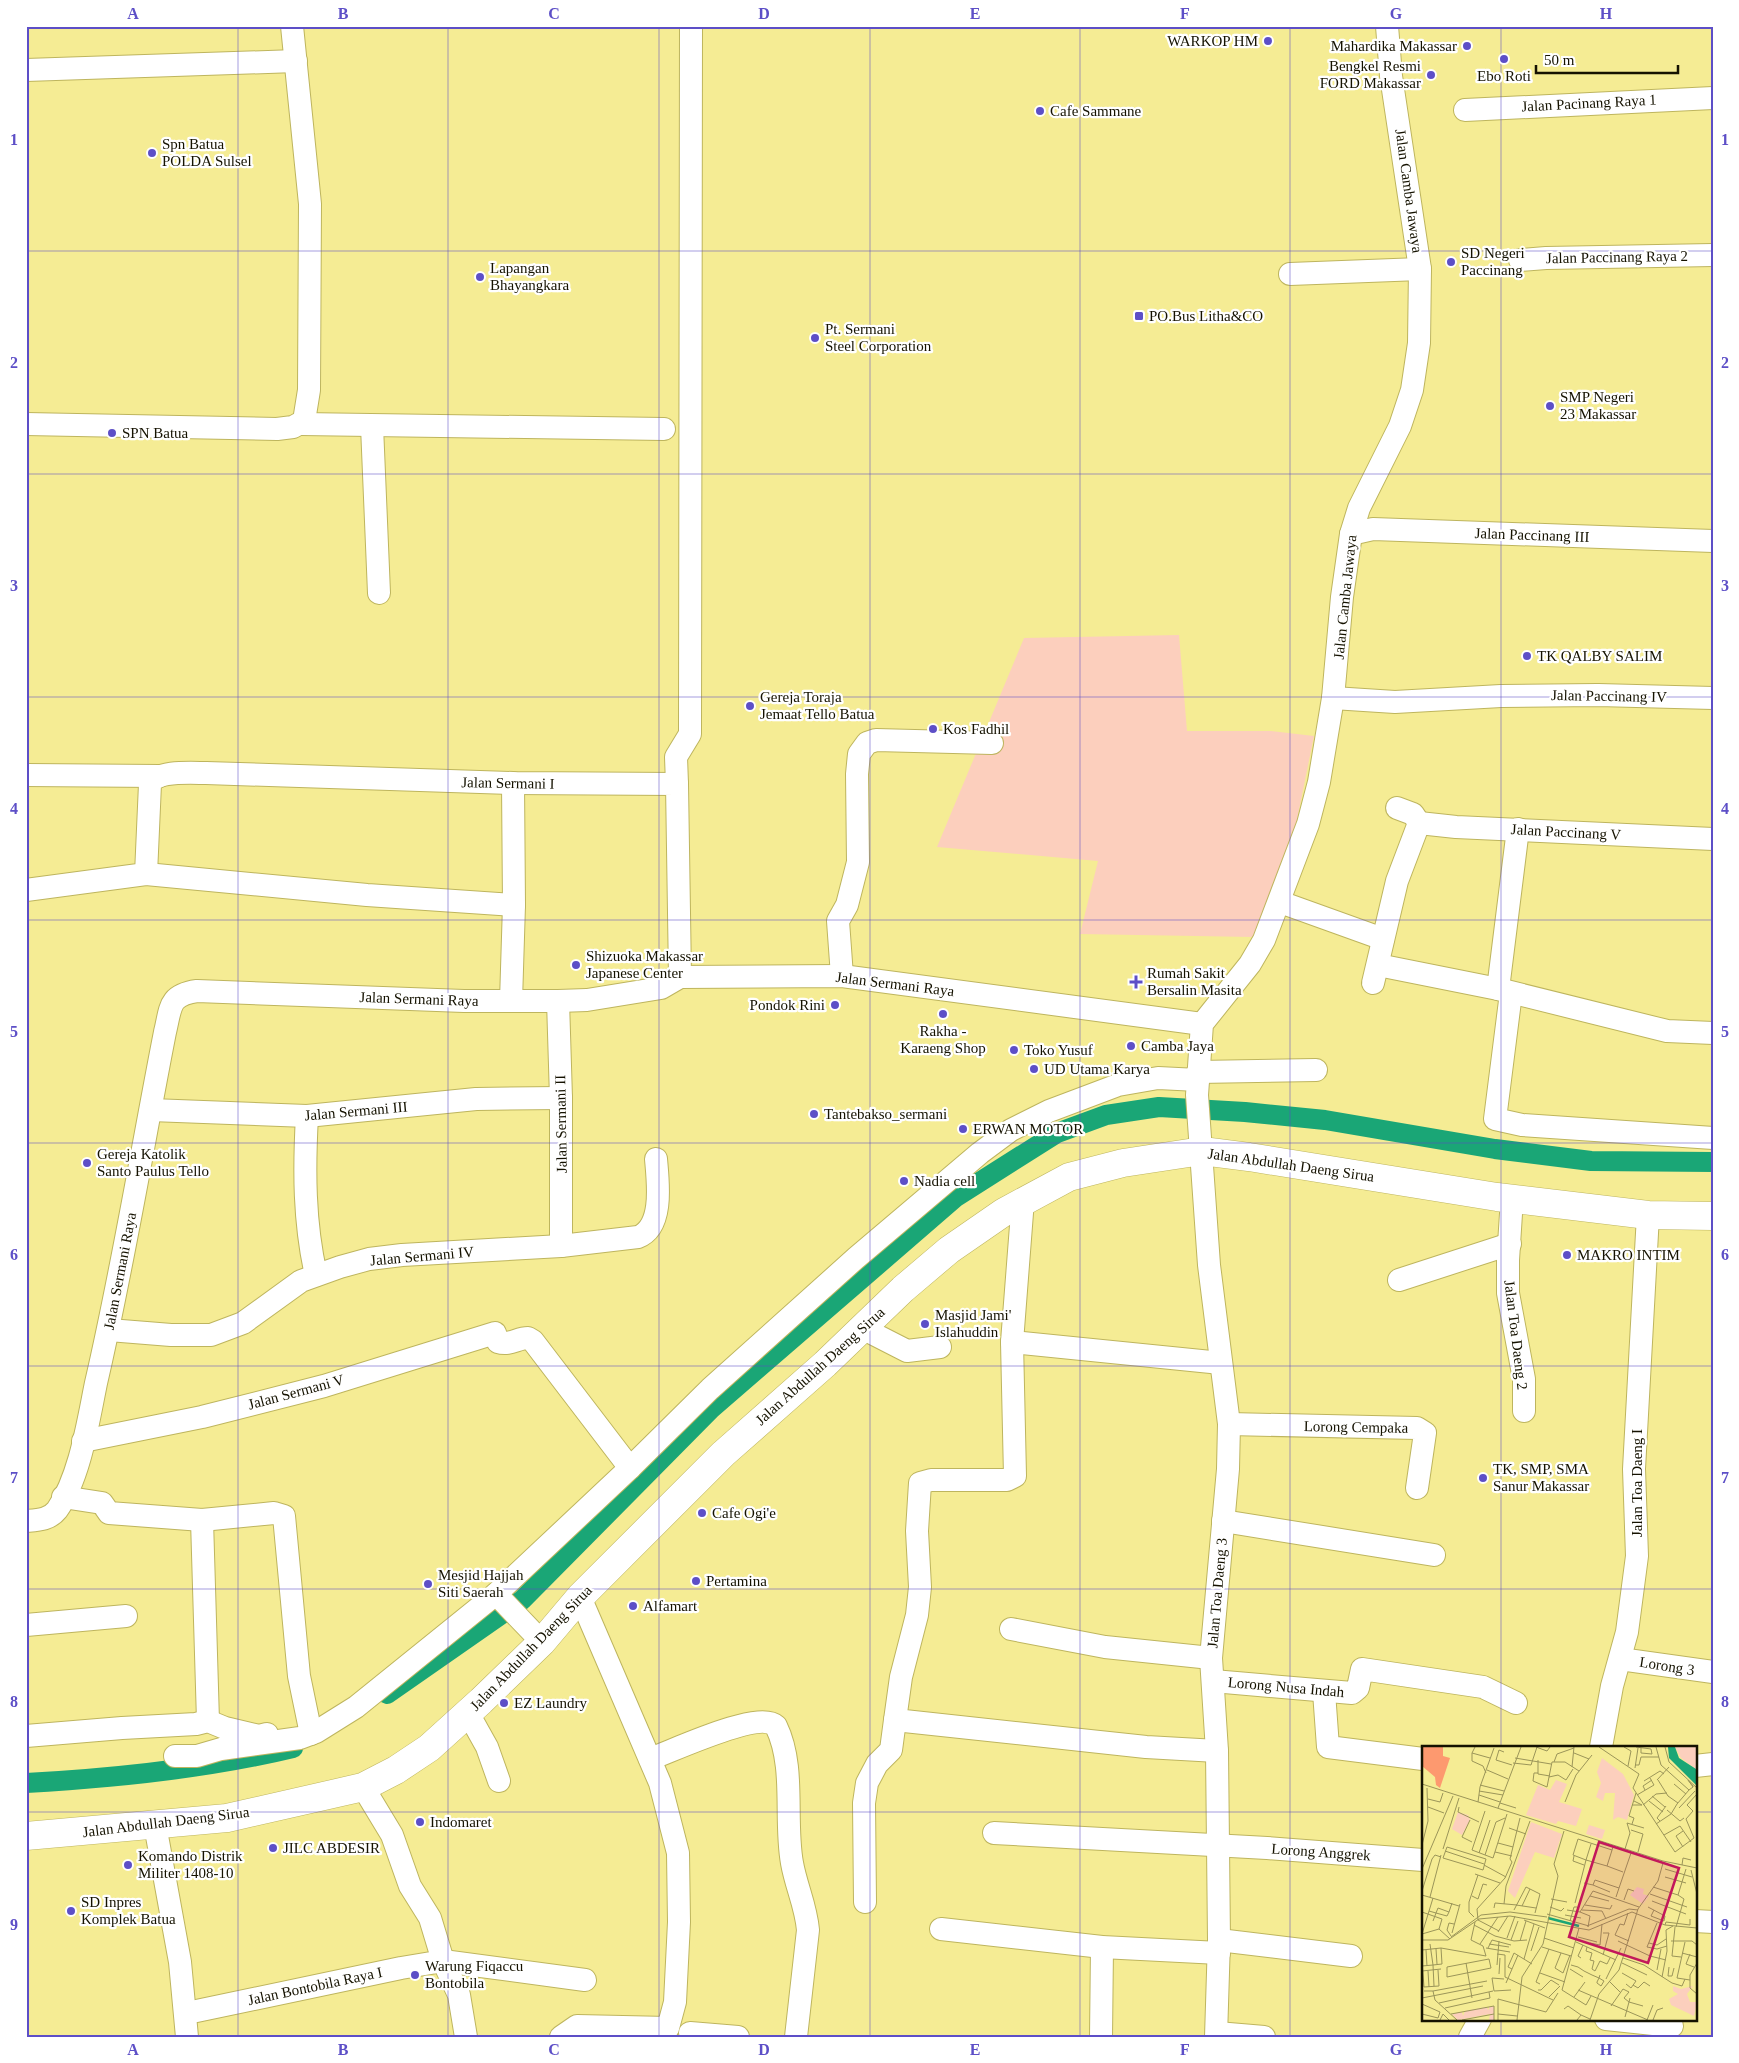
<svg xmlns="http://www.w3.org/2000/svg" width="1739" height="2063" viewBox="0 0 1739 2063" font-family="Georgia,serif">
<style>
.green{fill:#fccfbd}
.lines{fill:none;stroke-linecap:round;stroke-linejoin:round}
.canal{stroke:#1aa676;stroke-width:20}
.street-casing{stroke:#beb55e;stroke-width:24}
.secondary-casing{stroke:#beb55e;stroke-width:29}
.street{stroke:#fff;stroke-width:22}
.secondary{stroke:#fff;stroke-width:28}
.grid{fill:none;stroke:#5d4fc7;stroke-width:1;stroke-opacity:0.55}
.poi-dot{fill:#5d4fc7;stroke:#fff;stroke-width:2}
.labels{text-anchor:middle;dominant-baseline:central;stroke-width:4.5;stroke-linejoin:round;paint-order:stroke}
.poi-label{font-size:15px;fill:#151200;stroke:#fff;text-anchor:start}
.street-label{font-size:15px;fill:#151200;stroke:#fff}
.inset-river{fill:none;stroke:#1aa676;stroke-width:2.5}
.inset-road{fill:none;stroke:#9b9559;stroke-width:1}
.view{fill:#c2185b;fill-opacity:0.15;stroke:#c2185b;stroke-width:2.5}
.inset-edge{fill:none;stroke:#151200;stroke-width:2.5}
.neatline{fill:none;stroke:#5d4fc7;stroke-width:2}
.grid-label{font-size:16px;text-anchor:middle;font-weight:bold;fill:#5d4fc7}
</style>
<rect width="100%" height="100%" fill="#f5ec94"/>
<path class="green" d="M1179 635 1187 731H1271L1314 736 1290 854 1253 937 1080 934 1098 861 937 847 1024 638Z"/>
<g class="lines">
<g class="canal">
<path d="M387 1694 522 1600 711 1409 956 1197 1057 1133 1106 1115 1159 1107 1245 1112 1325 1120 1495 1149 1591 1161 1713 1162"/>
<path d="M26 1783C116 1778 206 1769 293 1748"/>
</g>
<g class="street-casing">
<g id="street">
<path d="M26 70 296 61"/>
<path d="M1465 110 1713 98"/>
<path d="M1520 260 1546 258 1713 255"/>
<path d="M1290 274 1420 269"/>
<path d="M26 424 277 429 293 427 304 421 309 390 310 204 292 26"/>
<path d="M301 424 664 429"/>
<path d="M372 426 379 593"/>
<path d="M1351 534 1373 529 1713 541"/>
<path d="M1333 698 1395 702 1501 696 1598 695 1713 698"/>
<path d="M26 775 160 776"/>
<path d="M677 784 676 757 690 734 691 26"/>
<path d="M1419 823 1456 827 1713 839"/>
<path d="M146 874 367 895 514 905"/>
<path d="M26 890 146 874 150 784C157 770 193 773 206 773L513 783 677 784 680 977"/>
<path d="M1280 902 1383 939"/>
<path d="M1378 965 1498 989 1667 1031 1713 1033"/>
<path d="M842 976 838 921 847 905 858 862 857 774 859 754 867 743 876 740 992 743"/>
<path d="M1373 983 1397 881 1419 823 1413 814 1397 808"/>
<path d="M1498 989 1518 829"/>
<path d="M1511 993 1495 1119 1522 1125 1713 1138"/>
<path d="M511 1001 514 905 513 783"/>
<path d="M558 1001 561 1098V1246"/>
<path d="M1198 1072 1316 1070"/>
<path d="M151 1110 307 1116 476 1099 561 1098"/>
<path d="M307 1116C304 1170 304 1222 316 1275"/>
<path d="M1512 1198 1508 1260V1293L1524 1379V1411"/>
<path d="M1023 1200 1012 1342 1015 1476 1007 1480H931L920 1483 917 1531 920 1587 917 1615 901 1677 895 1720 1146 1747 1217 1751"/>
<path d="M1399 1280 1510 1244"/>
<path d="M862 1328 907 1351 940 1347"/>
<path d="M109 1330 171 1335H211L243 1323 301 1281 340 1267 369 1259 402 1255 561 1246 638 1237C664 1227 658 1182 656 1159"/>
<path d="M1012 1342 1221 1363"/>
<path d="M1229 1424 1417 1428 1425 1433 1417 1488"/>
<path d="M83 1441 202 1417 324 1386 495 1333 498 1342C510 1346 517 1338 528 1338L533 1341 630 1468"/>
<path d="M63 1497 102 1503 109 1513 202 1520 274 1513 284 1516 299 1676 311 1734"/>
<path d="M202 1520 208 1721"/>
<path d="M26 1521C38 1520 49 1520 57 1510 80 1477 88 1422 96 1383 123 1267 142 1149 165 1032 171 1008 168 995 197 991L464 1001H558L587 1000 661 988 680 977 842 976 1202 1024"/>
<path d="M1223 1521 1434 1555"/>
<path d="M496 1594 542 1642"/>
<path d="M26 1625 126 1616"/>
<path d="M1011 1629 1105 1647 1211 1658"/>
<path d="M1620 1659 1713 1672"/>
<path d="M1213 1681 1352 1693 1358 1688 1362 1669 1483 1687 1516 1703"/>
<path d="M1324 1692 1328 1747 1423 1759"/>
<path d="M468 1713 487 1747 499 1781"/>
<path d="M26 1736 122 1728 196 1724 208 1721 225 1728 259 1736 267 1734"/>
<path d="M1601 1747 1612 1686 1627 1632 1637 1556 1634 1469 1648 1215"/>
<path d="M175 1756H197L221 1749 300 1738 316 1732 356 1707 496 1594 630 1468 710 1389 856 1258 980 1153 1011 1130 1049 1111 1118 1085 1158 1078 1198 1080"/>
<path d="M650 1759C673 1751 758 1710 776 1726 796 1767 784 1819 792 1863 796 1886 806 1906 808 1930L796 2037"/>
<path d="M1695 1766 1713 1764"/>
<path d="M363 1787 392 1835 410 1886 430 1918 443 1961 459 1995 466 2037"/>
<path d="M155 1825 180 1962 187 2037"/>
<path d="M994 1833 1267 1848 1423 1860"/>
<path d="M865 1902 864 1803 867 1783 877 1764 891 1750 895 1720"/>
<path d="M1695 1921 1713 1922"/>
<path d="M941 1929 1102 1947 1219 1953"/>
<path d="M1219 1940 1351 1956"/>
<path d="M187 2013 401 1968 443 1961 585 1980"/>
<path d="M1606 2019 1672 2026"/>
<path d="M690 2033 738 2037"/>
<path d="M1217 2033 1264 2037"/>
<path d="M561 2037 577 2026 668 2028 675 2002 679 1922 678 1853 660 1783 580 1597"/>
<path d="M1101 2037 1102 1947"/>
<path d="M1216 2037 1219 1940 1217 1751 1211 1658 1228 1469 1229 1424 1209 1265 1197 1095 1202 1024 1250 964 1264 940 1308 824 1319 782 1333 698 1342 597 1351 534 1359 508 1400 426 1412 390 1419 343 1420 269 1391 76 1387 26"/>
<path d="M1470 2037 1480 2019"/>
</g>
</g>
<g class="secondary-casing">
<path id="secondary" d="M26 1836 227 1818 363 1787 396 1770 429 1748 481 1701 542 1642 580 1597 723 1454 825 1364 903 1289 949 1250 1004 1212 1069 1177 1123 1163 1202 1151 1249 1157 1497 1197 1648 1215 1713 1216"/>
</g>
<use href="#street" class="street"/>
<use href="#secondary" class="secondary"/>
</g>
<path class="grid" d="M238 26V2037M448 26V2037M659 26V2037M870 26V2037M1080 26V2037M1290 26V2037M1501 26V1747M26 251H1713M26 474H1713M26 697H1713M26 920H1713M26 1143H1713M26 1366H1713M26 1589H1713M26 1812H1423M1695 1812H1713M1501 2019V2037"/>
<g class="poi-dot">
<circle cx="1268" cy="41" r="5"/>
<circle cx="1467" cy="46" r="5"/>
<circle cx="1504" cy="59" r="5"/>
<circle cx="1431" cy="75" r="5"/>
<circle cx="1040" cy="111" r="5"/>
<circle cx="152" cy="153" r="5"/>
<circle cx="1451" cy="262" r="5"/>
<circle cx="480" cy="277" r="5"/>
<rect x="1134" y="311" width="10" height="10" rx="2.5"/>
<circle cx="815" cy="338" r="5"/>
<circle cx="1550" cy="406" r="5"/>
<circle cx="112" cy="433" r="5"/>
<circle cx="1527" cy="656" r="5"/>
<circle cx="750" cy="706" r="5"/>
<circle cx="933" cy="729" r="5"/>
<circle cx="576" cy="965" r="5"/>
<path d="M1133.5 974.5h5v5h5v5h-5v5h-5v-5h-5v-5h5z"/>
<circle cx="835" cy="1005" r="5"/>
<circle cx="943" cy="1014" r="5"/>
<circle cx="1131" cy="1046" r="5"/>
<circle cx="1014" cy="1050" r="5"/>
<circle cx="1034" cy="1069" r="5"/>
<circle cx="814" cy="1114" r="5"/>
<circle cx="963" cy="1129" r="5"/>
<circle cx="87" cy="1163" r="5"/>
<circle cx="904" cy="1181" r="5"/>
<circle cx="1567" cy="1255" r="5"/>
<circle cx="925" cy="1324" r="5"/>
<circle cx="1483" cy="1478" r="5"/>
<circle cx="702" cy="1513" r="5"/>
<circle cx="696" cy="1581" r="5"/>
<circle cx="428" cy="1584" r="5"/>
<circle cx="633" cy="1606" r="5"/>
<circle cx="504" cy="1703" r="5"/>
<circle cx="420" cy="1822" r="5"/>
<circle cx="273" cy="1848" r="5"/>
<circle cx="128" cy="1865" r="5"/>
<circle cx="71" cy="1911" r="5"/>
<circle cx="415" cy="1975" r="5"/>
</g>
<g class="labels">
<g class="poi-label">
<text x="1258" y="41" text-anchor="end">WARKOP HM</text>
<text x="1457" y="46" text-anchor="end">Mahardika Makassar</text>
<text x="1421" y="66" text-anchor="end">Bengkel Resmi<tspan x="1421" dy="17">FORD Makassar</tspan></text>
<text x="1504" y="76" text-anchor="middle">Ebo Roti</text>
<text x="1050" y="111">Cafe Sammane</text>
<text x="162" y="144">Spn Batua<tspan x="162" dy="17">POLDA Sulsel</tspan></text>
<text x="1461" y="253">SD Negeri<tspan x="1461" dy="17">Paccinang</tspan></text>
<text x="490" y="268">Lapangan<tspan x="490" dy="17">Bhayangkara</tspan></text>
<text x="1149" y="316">PO.Bus Litha&amp;CO</text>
<text x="825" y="329">Pt. Sermani<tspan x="825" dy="17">Steel Corporation</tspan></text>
<text x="1560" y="397">SMP Negeri<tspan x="1560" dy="17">23 Makassar</tspan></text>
<text x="122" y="433">SPN Batua</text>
<text x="1537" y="656">TK QALBY SALIM</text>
<text x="760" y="697">Gereja Toraja<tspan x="760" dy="17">Jemaat Tello Batua</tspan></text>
<text x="943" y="729">Kos Fadhil</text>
<text x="586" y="956">Shizuoka Makassar<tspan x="586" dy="17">Japanese Center</tspan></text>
<text x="1147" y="973">Rumah Sakit<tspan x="1147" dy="17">Bersalin Masita</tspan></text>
<text x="825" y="1005" text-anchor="end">Pondok Rini</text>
<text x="943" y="1031" text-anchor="middle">Rakha -<tspan x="943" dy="17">Karaeng Shop</tspan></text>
<text x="1141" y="1046">Camba Jaya</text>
<text x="1024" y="1050">Toko Yusuf</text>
<text x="1044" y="1069">UD Utama Karya</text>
<text x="824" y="1114">Tantebakso_sermani</text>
<text x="973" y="1129">ERWAN MOTOR</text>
<text x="97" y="1154">Gereja Katolik<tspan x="97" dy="17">Santo Paulus Tello</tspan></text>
<text x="914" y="1181">Nadia cell</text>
<text x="1577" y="1255">MAKRO INTIM</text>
<text x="935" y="1315">Masjid Jami'<tspan x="935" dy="17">Islahuddin</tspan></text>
<text x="1493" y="1469">TK, SMP, SMA<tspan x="1493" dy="17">Sanur Makassar</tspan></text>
<text x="712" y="1513">Cafe Ogi'e</text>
<text x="438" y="1575">Mesjid Hajjah<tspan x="438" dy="17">Siti Saerah</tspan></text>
<text x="706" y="1581">Pertamina</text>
<text x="643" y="1606">Alfamart</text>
<text x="514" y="1703">EZ Laundry</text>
<text x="430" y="1822">Indomaret</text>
<text x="283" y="1848">JILC ABDESIR</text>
<text x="138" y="1856">Komando Distrik<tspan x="138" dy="17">Militer 1408-10</tspan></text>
<text x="81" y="1902">SD Inpres<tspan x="81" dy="17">Komplek Batua</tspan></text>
<text x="425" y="1966">Warung Fiqaccu<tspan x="425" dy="17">Bontobila</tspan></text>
</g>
<g class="street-label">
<text transform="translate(1589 103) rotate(-3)">Jalan Pacinang Raya 1</text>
<text transform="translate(1409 191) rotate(82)">Jalan Camba Jawaya</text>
<text transform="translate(1617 257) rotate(-1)">Jalan Paccinang Raya 2</text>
<text transform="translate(1532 535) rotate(2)">Jalan Paccinang III</text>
<text transform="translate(1345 597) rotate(-84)">Jalan Camba Jawaya</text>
<text transform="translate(1609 696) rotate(1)">Jalan Paccinang IV</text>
<text transform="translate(508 783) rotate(1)">Jalan Sermani I</text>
<text transform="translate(1566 832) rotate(3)">Jalan Paccinang V</text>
<text transform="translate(895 984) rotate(7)">Jalan Sermani Raya</text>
<text transform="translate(419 999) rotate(2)">Jalan Sermani Raya</text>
<text transform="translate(356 1111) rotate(-5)">Jalan Sermani III</text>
<text transform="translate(561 1124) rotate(-91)">Jalan Sermani II</text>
<text transform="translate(1291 1165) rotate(8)">Jalan Abdullah Daeng Sirua</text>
<text transform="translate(422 1256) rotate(-5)">Jalan Sermani IV</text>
<text transform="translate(120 1271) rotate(-79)">Jalan Sermani Raya</text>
<text transform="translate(1516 1335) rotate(83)">Jalan Toa Daeng 2</text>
<text transform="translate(820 1366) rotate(-42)">Jalan Abdullah Daeng Sirua</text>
<text transform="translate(296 1392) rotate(-15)">Jalan Sermani V</text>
<text transform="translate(1356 1427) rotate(1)">Lorong Cempaka</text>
<text transform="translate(1637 1483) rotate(-90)">Jalan Toa Daeng I</text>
<text transform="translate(1217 1593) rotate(-85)">Jalan Toa Daeng 3</text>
<text transform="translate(531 1648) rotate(-46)">Jalan Abdullah Daeng Sirua</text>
<text transform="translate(1667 1666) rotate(9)">Lorong 3</text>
<text transform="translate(1286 1687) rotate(5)">Lorong Nusa Indah</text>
<text transform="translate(166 1822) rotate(-7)">Jalan Abdullah Daeng Sirua</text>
<text transform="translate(1321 1852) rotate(4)">Lorong Anggrek</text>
<text transform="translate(315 1986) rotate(-12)">Jalan Bontobila Raya I</text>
</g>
</g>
<g transform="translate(1422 1746)">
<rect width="275" height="275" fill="#f5ec94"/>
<path d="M253 1H275V24L259 12ZM180 12 201 28 212 49 205 74 196 71 191 74 193 47H183L181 55 174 51 179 37 175 26ZM134 34 145 38 137 56 160 63 154 80 136 75 134 78 104 69 116 39 128 44ZM36 66 46 69 48 74 40 89 30 83ZM109 76 140 88 132 112 113 106 93 152 86 145ZM167 79 183 84 180 93 164 88ZM215 141 222 143 221 148 227 150 221 158 208 149ZM251 240 259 243 271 240 265 248 268 256H275L272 270 249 259 247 253 256 248 251 245ZM72 260V274H67L68 268 36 274 30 268 40 266 41 270 43 265 64 261 67 264V261Z" fill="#fccfbd"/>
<path d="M0 1H21V10L28 12 18 42 14 39 13 31 0 20Z" fill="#fd996f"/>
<path d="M246 1H253L257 12 274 23 275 40 247 12Z" fill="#1aa676"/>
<path class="inset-river" d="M126 172 157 180"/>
<path class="inset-road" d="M53 1 50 7 68 12M114 1 125 5 128 1M177 1 217 28 211 42 253 106M202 1 209 5 206 20M214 1 229 3 230 8M234 1 239 19 267 44M243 1 247 16 275 42M219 2V7L230 8M82 6 77 4 74 14 90 19M50 7V15L61 20 64 27M152 7 167 13M93 12 129 18M116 14V28L128 30M132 16 135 8 152 2M91 17 109 19 115 1M213 19H217L219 11H237M150 21 152 1M213 22 216 2M65 24 86 33M116 27H112L111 35 125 41 130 16H143L157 25M127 31 136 29 144 34 151 23M235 34 247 21M236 34 246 50 256 57M222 35 238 25 242 28M0 38 241 115 275 122M252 38 264 48M58 39 82 45M223 44 221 40 230 34M57 45 81 49M57 49 78 56M215 49 232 39 228 32M230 50 243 61M6 53 18 56 21 47M227 55 241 66M56 56 58 41 72 2M143 56 154 29 170 9M78 57 94 62M210 59H220L212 55M221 59 234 48 245 47M6 61 22 67M37 61 36 66 57 76M76 62 99 1M257 62 273 45M245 64 258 75 262 72M63 65 50 104 71 112 85 68M48 74 40 91 50 96M238 75 235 72 244 60M210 78 212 72 207 70 214 47M234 78 249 68 255 58 267 44 271 41V40L266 34 271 41M87 82 104 88M209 84 221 88 216 106M242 89 258 80 269 96M76 97 91 101M169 98 164 114 151 109 156 93 190 104M0 99 6 75 5 42M25 101 64 113 61 124 21 112ZM261 101 254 90 261 85M21 103 37 52M203 103 208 87 205 77 222 82M23 105 62 118M73 106 90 110M253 106 272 92 264 73 271 65 265 59 275 48M57 107 68 74M63 109 74 76 83 72M152 110 151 115 162 119M62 119 84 131M260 119 261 112 269 114M185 120 201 126M0 123 31 50M243 123 270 131M269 124 275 148M53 128 78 137M243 131 264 137M162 137 171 139 173 134 197 142 194 151M171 139 188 146M231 141 256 149M197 142 209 107M0 145 10 113 13 109 19 111M228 148 265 161M0 149 37 160M50 150 56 153 61 138 65 139M168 150 187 155M8 151 19 109M129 153 145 156M202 154 206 143 212 145M230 155 264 168M153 157 164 114 185 120 191 101M82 158 84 140 108 75M94 159 114 162M163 159 188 163 190 159M100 160 108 143M128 161 139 165 142 162M226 161 243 170 242 175 229 170 232 164M72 162 73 157 95 159M92 164 104 141 118 148 113 167M145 164 158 166 171 145 217 161M160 164 180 165 184 173M7 165 14 167 16 162 27 166 30 157M0 166 20 173 17 183M158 166 168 170 166 181M206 167 202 179 198 178 193 189 207 195M125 168 167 180M143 169 159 172M52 171 47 166V156L56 129M102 174 123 182M11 175 14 167 25 170 27 166M148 175 152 161H155M235 177 225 201 235 203 245 200M52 179 73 190 92 195 105 194M243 179 244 176 268 179V173M165 180 207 163 216 164M253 181 250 210 259 211M254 181 262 153 256 149 264 123M157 182 140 244 164 259 169 250M77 185 56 174 55 163 83 132 90 116 88 113 98 72M76 186 86 170M30 187 38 158M181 187H187L181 209M0 188 11 152M0 188 17 183 28 193M29 190 25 184 27 177 32 178M29 191 59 169 88 166 125 171M156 191 175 196M85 192 93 170M122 192 152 202M0 194H26L57 173 88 170 167 184 210 166 243 179 275 182M89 194 96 175M98 195 104 175M196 195 228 210 244 214M249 195H270L275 199M154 196 194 214M263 196 255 232 268 234M168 197 178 199 180 178M227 197 235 199 244 193M58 198 76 171M67 198 87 201M120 201 149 210M165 201 164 205 170 207 168 214 172 215 170 223 173 225M64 202 88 206M66 202 70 194 89 199M14 203 15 218M0 204 19 202M4 204 5 220M109 205 117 181M139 207 133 222 141 227 148 209M260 207 275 211M75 208 83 209V231M268 208 264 218 272 221M159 212 156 210 161 199M201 212 222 219 250 237 260 240 263 233M67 213 69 222 25 231V221ZM102 213 112 178M0 216 2 241 17 240 16 224M44 217 50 252M200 217 225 229M275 217 268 229V242L275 248M75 219 77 195M149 219 156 221 162 225 170 229 177 232 182 235 179 240 175 237V236L177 232 178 229M0 220 11 219 8 198M247 221 246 230H250L252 222M90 223 86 221 92 207 110 218M148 223 161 231M235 224 239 203M0 225 19 223M6 225 7 241M173 225 178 215 185 218 188 212M118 227 143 236M200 227 214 235 209 242 204 238M77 228 78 212M83 231 131 254M240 231 245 205 244 184 251 180M82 233 70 232 72 245 89 244M184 233 199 202M187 235 198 246M84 237 96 209M118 238 114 236 127 203M211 239 216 242 222 236 228 240M12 240 11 219 20 218 19 202 64 210 61 200 49 194 53 176M116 244H119L129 234 137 239M156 244 226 274M2 245H11L13 254 35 274M11 245 65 235M127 251 138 240M152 251 163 236M0 252 61 240M208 252 207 256 221 260M17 257 71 245M0 258 18 266 16 272 0 268M189 260 201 243 207 246 202 252 207 256 203 271M23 262 68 252 67 246M142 263 146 260 159 269M29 268 72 260V274M76 268V253L124 266 136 247M18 274 21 268 27 274M40 274 72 268M76 274V268L95 270M95 274 100 231 121 198 136 130 132 118 142 85M155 274 159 269 168 273M168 274 177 248 197 224 216 163 236 135 241 117M225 274 231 259M231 274 235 264 241 262"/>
<path class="view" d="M177 96 257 122 226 217 147 191Z"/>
<rect width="275" height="275" class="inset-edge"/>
</g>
<rect width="1739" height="2063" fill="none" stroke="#ffffff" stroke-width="55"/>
<path d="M1536 65v8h142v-8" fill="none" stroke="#151200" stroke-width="2.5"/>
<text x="1544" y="65" font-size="15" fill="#151200" stroke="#ffffff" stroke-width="4" paint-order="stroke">50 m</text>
<rect x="28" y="28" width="1684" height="2008" class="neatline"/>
<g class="grid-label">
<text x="133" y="19">A</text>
<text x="343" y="19">B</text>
<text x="554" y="19">C</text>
<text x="764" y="19">D</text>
<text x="975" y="19">E</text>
<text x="1185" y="19">F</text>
<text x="1396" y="19">G</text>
<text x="1606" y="19">H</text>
<text x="14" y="145">1</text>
<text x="1725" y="145">1</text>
<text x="14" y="368">2</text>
<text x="1725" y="368">2</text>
<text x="14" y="591">3</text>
<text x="1725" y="591">3</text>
<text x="14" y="814">4</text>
<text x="1725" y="814">4</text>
<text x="14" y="1037">5</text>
<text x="1725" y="1037">5</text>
<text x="14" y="1260">6</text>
<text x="1725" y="1260">6</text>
<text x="14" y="1483">7</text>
<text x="1725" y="1483">7</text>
<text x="14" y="1707">8</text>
<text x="1725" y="1707">8</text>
<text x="14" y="1930">9</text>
<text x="1725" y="1930">9</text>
<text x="133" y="2055">A</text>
<text x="343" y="2055">B</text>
<text x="554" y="2055">C</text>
<text x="764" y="2055">D</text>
<text x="975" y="2055">E</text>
<text x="1185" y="2055">F</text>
<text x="1396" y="2055">G</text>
<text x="1606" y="2055">H</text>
</g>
</svg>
